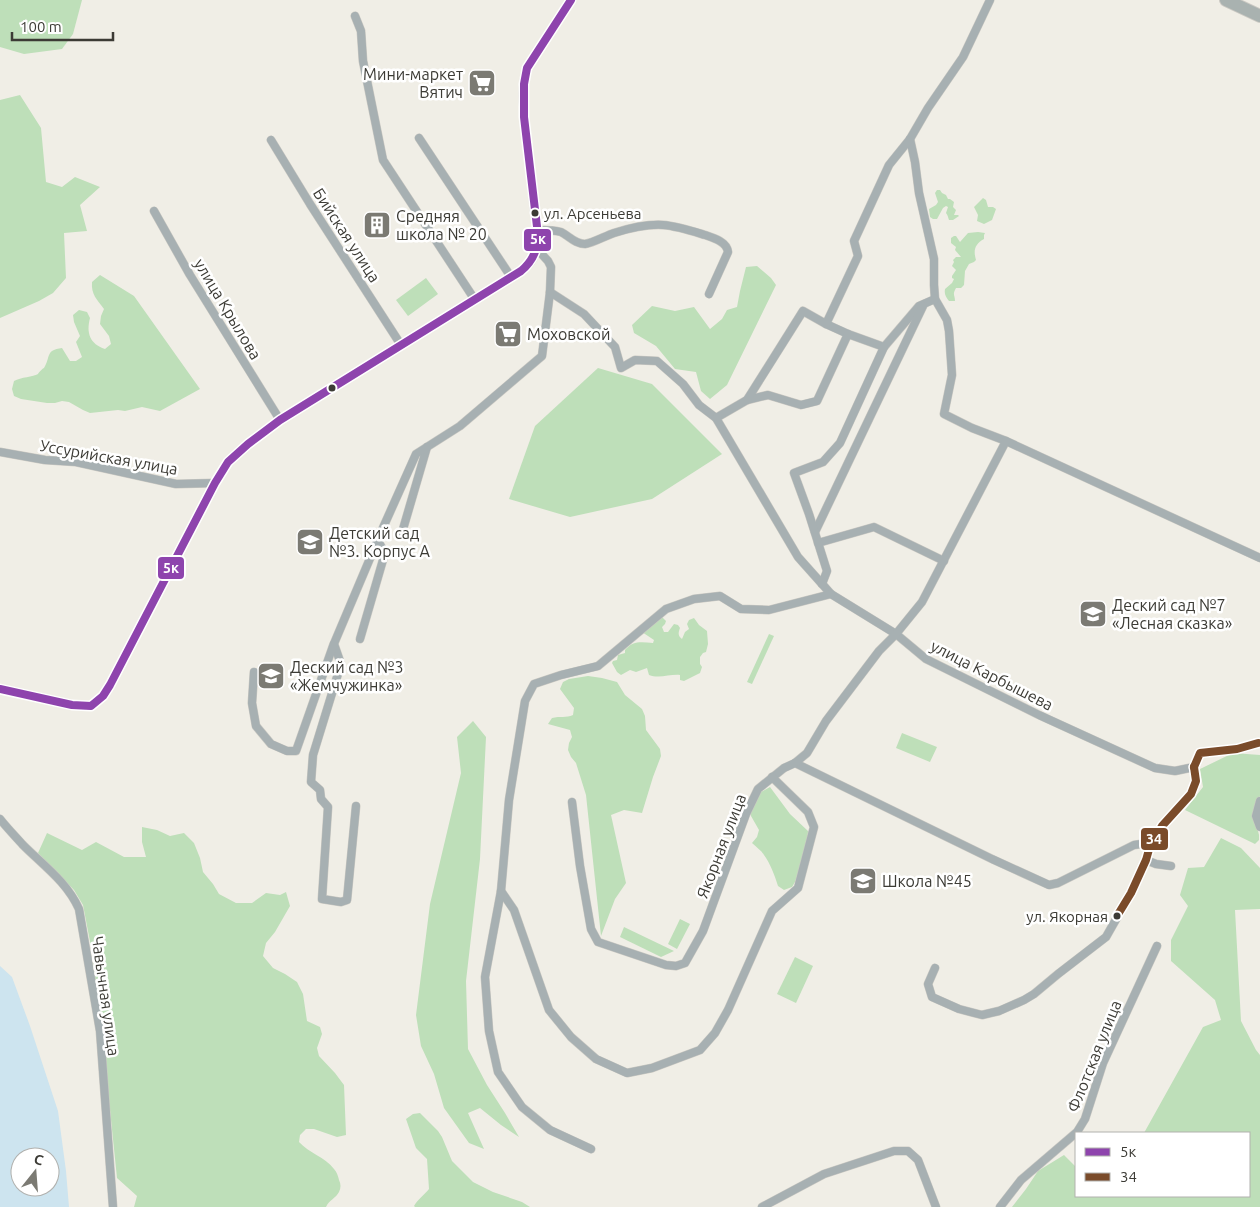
<svg xmlns="http://www.w3.org/2000/svg" width="1260" height="1207" viewBox="0 0 1260 1207" font-family="Ubuntu,sans-serif">
<style>
.green{fill:#bedfb9}
.water{fill:#cde4ef;fill-rule:evenodd}
.lines{fill:none;stroke-linecap:round;stroke-linejoin:round}
.street-casing{stroke:#cbc9c3;stroke-width:9}
.primary-casing{stroke:#cbc9c3;stroke-width:14}
.street{stroke:#a7b0b2;stroke-width:8}
.primary{stroke:#a9b2b0;stroke-width:12}
.bus-1-casing{stroke:#fff;stroke-width:11}
.bus-2-casing{stroke:#fff;stroke-width:11}
.bus-1{stroke:#8e44ad;stroke-width:8}
.bus-2{stroke:#7a4b2a;stroke-width:8}
.bus-dot{fill:#3c3b35;stroke:#fff;stroke-width:2}
.labels{text-anchor:middle;dominant-baseline:central;stroke-width:5;stroke-linejoin:round;paint-order:stroke}
.bus-label{font-size:15px;fill:#3c3b35;stroke:#fff;text-anchor:start}
.poi-label{font-size:16px;fill:#3c3b35;stroke:#fff;text-anchor:start}
.street-label{font-size:16px;fill:#3c3b35;stroke:#fff}
.line-badge{stroke:#fff;stroke-width:2}
.badge-label{font-size:14px;text-anchor:middle;font-weight:bold;fill:#fff}
</style>
<rect width="100%" height="100%" fill="#f0eee6"/>
<g class="green">
<path d="M0 0H82L73 34 62 49 24 54 0 47Z"/>
<path d="M20 95 41 128 46 182 62 187 75 177 100 187 80 205 87 231 64 233 66 278 53 293 39 301 0 318V100Z"/>
<path d="M937 190H940L942 193 946 195 948 199H950L954 202 953 207 956 210 954 215H958L959 216 953 220H949C948 218 948 215 946 213L948 207 946 206 943 208 937 219H933L930 217 929 209 936 205 938 202 935 193Z"/>
<path d="M983 198 986 200 988 207H993L996 209 992 220 984 224 977 221 978 215 974 207Z"/>
<path d="M978 232 985 233 984 235V239C975 244 973 250 976 260L974 262 969 264 965 271 964 285 961 288H956C952 295 955 295 955 301H949C946 297 944 295 945 289L952 283 954 279 952 278V276L956 270 952 266 954 262 953 260 956 257H961L955 250 956 247 951 243V238L954 236H956L960 242 968 233Z"/>
<path d="M757 266 771 278 776 285 727 385 710 399 701 391 696 372 675 369 656 346 634 333 632 325 652 306 675 311 694 307 710 329 722 319 727 310 737 307 740 291 746 267Z"/>
<path d="M100 275 134 296 200 389 160 411 142 407 125 411 118 410 90 413 83 410 69 402 62 401 55 403H47L21 399 14 396 12 389 14 381C21 377 33 377 38 374 38 373 43 368 44 368 51 357 45 350 62 348L70 361H76L82 357 76 342 80 336 74 322 73 315 79 310 87 312 90 318C86 333 90 344 105 349L111 344 109 336 100 324 101 316 104 309C97 299 91 295 92 282Z"/>
<path d="M426 278 438 294 408 316 396 300Z"/>
<path d="M598 368 652 384 722 454 652 499 570 517 509 499 535 426Z"/>
<path d="M662 617 666 621 665 624 662 627 664 632H668L674 624 678 625 680 628C678 633 678 636 682 639L685 632 689 629 687 624 689 620 694 618 699 625 707 631 708 644 706 652 703 653 700 657V664L702 667 700 673 684 681 680 680V675C670 674 659 679 649 675L647 668 636 672 630 670 621 675 617 672 612 663 613 661 617 660 618 655 625 653V650C633 640 642 642 653 643L654 640 642 632Z"/>
<path d="M769 634 774 636 752 684 747 682Z"/>
<path d="M588 676 602 678 617 682 625 695 642 709 645 716 646 730 660 749 661 756 653 777 642 813 624 810 611 815 626 883 615 899 601 936 586 795 576 763 571 757 568 750 569 743 572 737 570 730 548 724 552 718C560 716 566 718 573 715L574 708 560 689 563 682 569 679Z"/>
<path d="M473 721 486 737 480 859 466 981 468 1049 487 1085 505 1113 519 1137 501 1125 480 1108 468 1113 484 1149 469 1143 444 1108 434 1074 421 1046 416 1015 430 904 461 773 457 737Z"/>
<path d="M902 733 937 747 930 762 896 748Z"/>
<path d="M1233 753 1260 755V796L1254 815 1259 835V840L1255 844 1185 810 1203 787 1200 769Z"/>
<path d="M770 787 790 814 808 831 807 848 795 882 792 887 784 890 778 886C775 876 770 863 764 855 761 850 756 847 752 843L757 837 759 830 751 816 750 810 761 792Z"/>
<path d="M142 827 157 830 170 836 184 833 194 843 200 858 203 872 213 884 219 894 236 903H252L266 893 280 895 286 892 290 906 275 932 266 943 263 956 273 968 285 974 297 982 303 994 307 1021 320 1027 322 1034 317 1048 319 1056 335 1073 344 1085 346 1135 337 1137 314 1129H306L300 1135 299 1142C309 1153 325 1157 334 1169 337 1172 338 1176 339 1180 341 1184 341 1188 339 1192 336 1198 329 1200 326 1207H134L137 1196 117 1178 103 1042 92 952 83 905 74 890 38 853 47 833 82 850 96 842 124 857H146L142 842Z"/>
<path d="M1221 838 1241 848 1260 868V909L1235 910 1241 1021 1256 1050 1260 1055V1207H1012L1026 1189 1038 1171 1064 1155 1076 1167V1196H1249V1133H1144L1203 1027 1221 1020 1215 1000 1171 961V940L1188 906 1180 895 1188 868 1204 867Z"/>
<path d="M680 919 690 924 677 949 668 944Z"/>
<path d="M624 927 674 951 661 957 620 937Z"/>
<path d="M795 957 813 966 796 1003 777 994Z"/>
<path d="M420 1113 438 1131 442 1137 452 1161 473 1182 493 1192 522 1202 530 1207H415L414 1206C418 1199 424 1195 429 1189L427 1159 416 1148 406 1119 413 1114Z"/>
</g>
<path class="water" d="M0 966 12 977 30 1026 58 1111 66 1171 69 1207H0ZM20 1157H50V1187H20Z"/>
<g class="lines">
<g class="street-casing">
<g id="street">
<path d="M355 16 361 31 363 61 383 160 475 300"/>
<path d="M419 138 511 277"/>
<path d="M910 139 915 162 919 193 934 259V285L935 299 947 320 949 331 952 375 944 414 972 428 1006 441 1260 558"/>
<path d="M271 140 310 204 401 345"/>
<path d="M154 211 190 275 280 420"/>
<path d="M538 230C545 230 554 230 561 232 569 236 575 244 585 244 593 243 605 236 614 233 630 228 647 224 663 225 677 226 692 231 705 235 714 238 727 242 728 252L709 294"/>
<path d="M550 292 584 314 615 347 621 368 635 360 657 361 683 384 699 405 716 418 798 557 831 594 896 634 926 659 1039 715 1155 768 1175 771 1194 767"/>
<path d="M826 324 848 334"/>
<path d="M747 400 768 395 801 405 817 401 848 334 884 347 919 306 935 299"/>
<path d="M716 418 747 400 803 311 826 324 858 256 854 241 889 165 910 139 928 108 963 57 990 0"/>
<path d="M0 452 45 460 76 462 176 484 215 483"/>
<path d="M815 532 923 306"/>
<path d="M401 536 427 447"/>
<path d="M818 543 874 527 944 561"/>
<path d="M822 584 827 571 809 514 794 473 823 462 840 443 884 347"/>
<path d="M360 639 385 553 378 541"/>
<path d="M334 644 341 664 313 755 311 782 320 790 321 799 328 807 322 899 341 902 347 900 356 806"/>
<path d="M254 672 252 703 256 726 271 744 287 751H296L333 646 382 530 416 454 460 426 542 356 550 292 551 267 548 261 537 249"/>
<path d="M0 689 72 705 91 706 103 696 110 685 215 483 228 462 248 444 280 420 521 271C529 265 534 260 536 250 540 236 536 223 534 209 531 183 529 158 526 133 524 112 520 88 527 68L571 0"/>
<path d="M795 763 992 859 1049 885 1058 883 1134 845 1141 844 1150 846"/>
<path d="M1194 767 1200 753C1219 750 1241 751 1258 743"/>
<path d="M1260 801 1256 816 1260 827"/>
<path d="M572 802 580 866 591 929 598 942 666 965 676 966 685 963 703 931 746 814 758 789 784 768 795 763 807 753 826 721 879 651 896 634 922 602 1006 441"/>
<path d="M0 819C7 828 15 836 23 845 43 865 67 882 79 909L100 1031 113 1207"/>
<path d="M1146 860 1156 864 1171 866"/>
<path d="M501 891 514 910 549 1010 571 1037 596 1059 627 1073 652 1068 700 1050 715 1033 728 1010 772 911 798 888 814 827 808 812 772 777"/>
<path d="M935 968 928 984 932 997 959 1009 982 1015 999 1011 1024 1000 1034 994 1058 974 1106 937 1131 893 1146 860 1150 846 1162 826 1191 794 1196 781 1194 767"/>
<path d="M591 1149 550 1130 522 1107 498 1072 489 1031 485 977 501 891 509 800 525 701 534 684 561 675 598 666 666 609 694 599 720 596 741 609 769 610 831 594"/>
<path d="M762 1207 824 1174 894 1151H908L918 1160 936 1207"/>
<path d="M1000 1207 1021 1180 1077 1132 1085 1119 1103 1063 1157 946"/>
</g>
</g>
<g class="primary-casing">
<path id="primary" d="M1226 0 1260 16"/>
</g>
<use href="#street" class="street"/>
<use href="#primary" class="primary"/>
<g class="bus-1-casing">
<path id="bus-1" d="M0 689 72 705 91 706 103 696 110 685 215 483 228 462 248 444 280 420 521 271C533 261 538 250 538 235L524 117V84L527 68 571 0"/>
</g>
<g class="bus-2-casing">
<g id="bus-2">
<path d="M1194 767 1200 753 1237 749 1258 743"/>
<path d="M1117 916 1131 893 1146 860 1150 846 1162 826 1191 794 1196 781 1194 767"/>
</g>
</g>
<use href="#bus-1" class="bus-1"/>
<use href="#bus-2" class="bus-2"/>
</g>
<defs>
<g id="supermarket-square" transform="scale(1.4375)"><rect x="-9" y="-9" width="18" height="18" rx="4" fill="#7b7a73" stroke="#fff"/><path d="M-6-5.5h2.5l.6 2H6L4.5 2H-2.5L-4.4-4H-6ZM-1.5 3.2a1.3 1.3 0 1 0 .1 0ZM3 3.2a1.3 1.3 0 1 0 .1 0Z" fill="#fff"/></g>
<g id="building-square" transform="scale(1.4375)"><rect x="-9" y="-9" width="18" height="18" rx="4" fill="#7b7a73" stroke="#fff"/><path d="M-4-6H4V6H1V3H-1V6H-4ZM-2.5-4.3h1.7v1.8h-1.7ZM.8-4.3h1.7v1.8H.8ZM-2.5-1h1.7V.8h-1.7ZM.8-1h1.7V.8H.8Z" fill="#fff"/></g>
<g id="school-square" transform="scale(1.4375)"><rect x="-9" y="-9" width="18" height="18" rx="4" fill="#7b7a73" stroke="#fff"/><path d="M0-5L7-2L0 1L-7-2ZM-4 1L0 2.5L4 1V4Q0 6-4 4Z" fill="#fff"/></g>
</defs>
<g fill-rule="evenodd">
<use href="#supermarket-square" x="482" y="83"/>
<use href="#building-square" x="377" y="225"/>
<use href="#supermarket-square" x="508" y="334"/>
<use href="#school-square" x="310" y="542"/>
<use href="#school-square" x="1093" y="614"/>
<use href="#school-square" x="271" y="676"/>
<use href="#school-square" x="863" y="881"/>
</g>
<g class="bus-dot">
<circle cx="535" cy="213" r="4.5"/>
<circle cx="332" cy="388" r="4.5"/>
<circle cx="1117" cy="916" r="4.5"/>
</g>
<g class="labels">
<g class="bus-label">
<text x="544" y="213">ул. Арсеньева</text>
<text x="1108" y="916" text-anchor="end">ул. Якорная</text>
</g>
<g class="poi-label">
<text x="463" y="74" text-anchor="end">Мини-маркет<tspan x="463" dy="18">Вятич</tspan></text>
<text x="396" y="216">Средняя<tspan x="396" dy="18">школа № 20</tspan></text>
<text x="527" y="334">Моховской</text>
<text x="329" y="533">Детский сад<tspan x="329" dy="18">№3. Корпус А</tspan></text>
<text x="1112" y="605">Деский сад №7<tspan x="1112" dy="18">«Лесная сказка»</tspan></text>
<text x="290" y="667">Деский сад №3<tspan x="290" dy="18">«Жемчужинка»</tspan></text>
<text x="882" y="881">Школа №45</text>
</g>
<g class="street-label">
<text transform="translate(347 235) rotate(57)">Бийская улица</text>
<text transform="translate(228 309) rotate(59)">улица Крылова</text>
<text transform="translate(109 457) rotate(10)">Уссурийская улица</text>
<text transform="translate(992 675) rotate(27)">улица Карбышева</text>
<text transform="translate(721 846) rotate(-69)">Якорная улица</text>
<text transform="translate(106 996) rotate(82)">Чавычная улица</text>
<text transform="translate(1094 1056) rotate(-68)">Флотская улица</text>
</g>
</g>
<g class="line-badge">
<rect x="523" y="228" width="29" height="24" rx="5" fill="#8e44ad"/>
<rect x="157" y="556" width="28" height="24" rx="5" fill="#8e44ad"/>
<rect x="1140" y="827" width="29" height="24" rx="5" fill="#7a4b2a"/>
</g>
<g class="badge-label">
<text x="538" y="244">5к</text>
<text x="171" y="573">5к</text>
<text x="1154" y="844">34</text>
</g>
<rect x="1075" y="1132" width="175" height="65" fill="#ffffff" stroke="#b1b1ae"/>
<rect x="1085" y="1148" width="25" height="8" fill="#8e44ad" stroke="#b1b1ae"/>
<text x="1120" y="1157" font-size="15" fill="#3c3b35">5к</text>
<rect x="1085" y="1173" width="25" height="8" fill="#7a4b2a" stroke="#b1b1ae"/>
<text x="1120" y="1182" font-size="15" fill="#3c3b35">34</text>
<g transform="translate(35 1172) rotate(17)"><circle r="24" fill="#ffffff" stroke="#b1b1ae"/>
<path d="M0-4L9 19L0 12L-9 19Z" fill="#7b7a73"/>
<text y="-8" font-size="14" font-weight="bold" text-anchor="middle" fill="#3c3b35">С</text>
</g>
<path d="M12 32v8h101v-8" fill="none" stroke="#3c3b35" stroke-width="2.5"/>
<text x="20" y="32" font-size="15" fill="#3c3b35" stroke="#ffffff" stroke-width="4" paint-order="stroke">100 m</text>
</svg>
